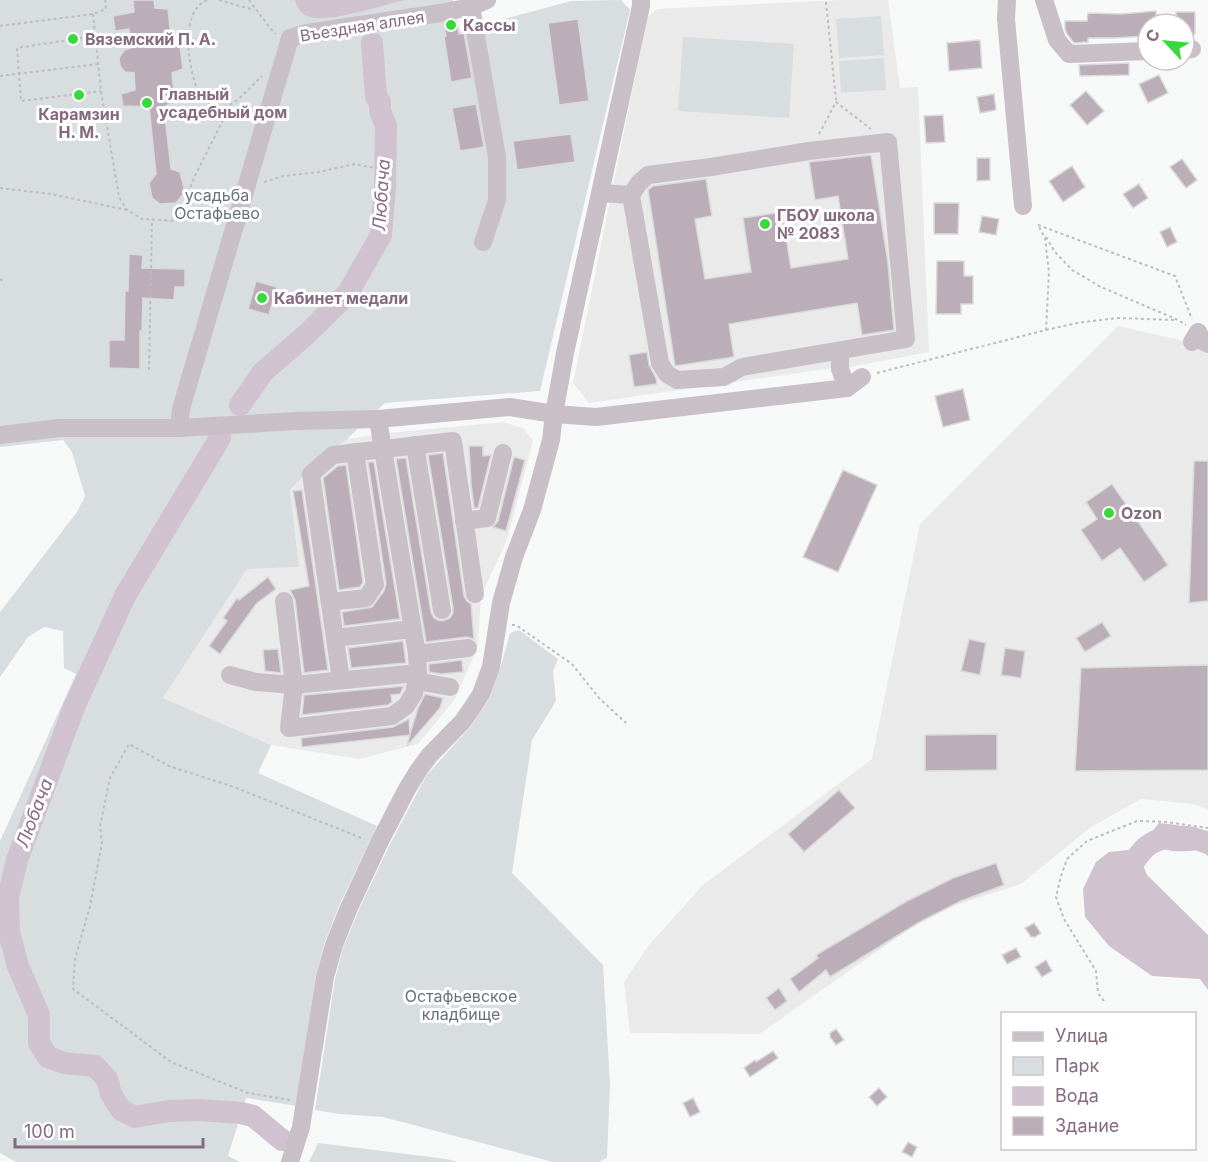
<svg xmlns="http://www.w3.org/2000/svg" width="1208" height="1162" viewBox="0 0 1208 1162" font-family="Inter,sans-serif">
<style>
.built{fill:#eaeaeb}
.green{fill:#d8dde0}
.water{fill:#d0c3cf}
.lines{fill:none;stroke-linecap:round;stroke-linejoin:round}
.river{stroke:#d0c3cf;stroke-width:22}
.building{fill:#bbaeb9;stroke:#d9dbdb;stroke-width:1.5}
.path{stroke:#c0bbbf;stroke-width:2;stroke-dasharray:3 3;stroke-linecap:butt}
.minor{stroke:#c8c0c6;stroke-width:18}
.poi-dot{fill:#37d93d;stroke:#fff;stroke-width:2}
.labels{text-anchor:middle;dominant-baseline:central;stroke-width:6;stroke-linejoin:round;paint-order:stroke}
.poi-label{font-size:16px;font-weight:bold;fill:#866a7f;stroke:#fff;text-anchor:start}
.street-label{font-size:16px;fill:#866a7f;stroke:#fff}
.park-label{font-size:16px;fill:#69717d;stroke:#fff}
.water-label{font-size:18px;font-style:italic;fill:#886b85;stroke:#fff}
</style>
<rect width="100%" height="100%" fill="#f7f9f9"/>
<g class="built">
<path d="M841 0H888L900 88 918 87 929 352 840 369 833 368 589 403 573 383 647 18 657 9Z"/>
<path d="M1118 326 1184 341 1208 354V809L1192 804 1141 799 1091 827 1021 884 932 913 759 1034 630 1033 624 982 649 945 703 885 872 759 920 524Z"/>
<path d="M503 422 523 428 533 441 507 540 481 596 478 646 455 699 418 744 359 759 271 745 163 698 247 569 299 567 290 490 310 469 347 439 388 433Z"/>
</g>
<g class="green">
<path d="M0 0H453L459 31 571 1 621 0 630 10 540 391 385 403 347 439 310 469 290 490 299 567 247 569 163 698 271 745 258 773 377 826 339 906 325 942 316 975 296 1106 246 1098 228 1156 240 1162H16L0 1153V841L76 674 64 668 63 631 44 627 28 637 0 677V612L77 512 85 496 72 452 63 440 0 447Z"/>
<path d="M881 16 884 55 839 58 836 19Z"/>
<path d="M683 37 794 44 789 118 678 111Z"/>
<path d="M884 58 886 90 841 93 839 61Z"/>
<path d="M519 630 558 659 553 671 556 701 532 740 512 873 603 965 610 1084 607 1158 598 1162H553L383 1117 340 1114 315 1110 335 979 343 948 357 914 389 846 426 776 471 726 489 699 500 669 510 633Z"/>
<path d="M318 1143 446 1159 459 1162H309Z"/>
</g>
<g class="water">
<path d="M295 0H404C384 5 328 23 310 17 302 15 297 8 295 0Z"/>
<path d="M1159 823 1176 825 1208 833V856L1199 850C1180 852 1167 853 1150 843L1154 829Z"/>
<path d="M1128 850 1139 855 1147 875 1208 935V990L1200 979 1152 976 1109 946 1085 917 1083 889 1096 862 1109 852Z"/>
</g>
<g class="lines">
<g class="river">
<path d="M240 405 263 372 308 333 348 293 381 235 385 185 386 126 380 111V102L376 97 372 43"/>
<path d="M220 438 126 594 75 705 17 860 8 897 9 933 18 966 39 1015V1043L48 1057 64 1063 95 1066 107 1079 111 1094 121 1110 135 1117 168 1111 200 1110 241 1113 253 1116 282 1140"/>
<path d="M1123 879C1137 858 1143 840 1171 837 1188 836 1192 837 1208 843"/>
</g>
</g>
<g class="building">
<path d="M133 0H154L155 8 168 9 171 37 179 38 183 69 172 73 175 101 164 107 171 169 180 172 185 192 176 203 160 204 152 198 149 183 156 174 149 107 123 106 121 94 135 90 134 73 125 72 120 66 119 58 124 50 131 48 129 29 115 31 113 16 134 12Z"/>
<path d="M1156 11 1157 24H1148V36L1113 38H1088V42L1074 43 1067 34 1065 29V21H1087L1088 13 1121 14Z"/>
<path d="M1176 12H1195V34L1184 35V24H1176Z"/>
<path d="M578 19 589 101 559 105 548 23Z"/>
<path d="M457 21 459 34 464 33 472 78 451 82 444 37 446 36 443 24Z"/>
<path d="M980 40 982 68 949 71 947 43Z"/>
<path d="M1129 63V75L1080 76 1079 65Z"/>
<path d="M1159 75 1168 93 1148 103 1139 84Z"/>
<path d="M1086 91 1104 111 1087 125 1070 105Z"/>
<path d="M994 94 996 110 980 113 977 97Z"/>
<path d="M476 104 484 147 460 151 452 108Z"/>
<path d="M943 115 945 142 926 143 924 116Z"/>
<path d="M571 134 575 162 517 170 513 141Z"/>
<path d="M871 155 888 263 894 330 862 335 857 303 729 324 734 357 675 366 648 190 653 186 706 179 712 216 695 219 705 279 751 272 743 218 782 212 791 268 848 259 838 196 815 200 809 162Z"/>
<path d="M977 158H990V180L977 181Z"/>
<path d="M1182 159 1197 180 1186 188 1170 167Z"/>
<path d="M1072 166 1085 187 1063 202 1049 181Z"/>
<path d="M1139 184 1148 198 1133 208 1123 194Z"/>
<path d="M934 203H959L958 234H934Z"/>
<path d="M982 216 999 219 996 235 979 232Z"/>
<path d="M1170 227 1177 242 1167 247 1160 232Z"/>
<path d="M129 254 143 255 142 268 185 269V287H175L174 300 143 298 142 331H140V369L109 368V340H124L125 291H128Z"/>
<path d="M937 261H964V276H973V304H961V314H936Z"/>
<path d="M256 281 277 287 269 315 248 309Z"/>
<path d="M647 352 649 365 656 378 657 384 634 387 629 355Z"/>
<path d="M963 389 970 420 943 427 935 396Z"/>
<path d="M469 446H483V456L491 455 478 508H474L471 484Z"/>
<path d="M443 453 464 596 467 601 471 604 474 639 467 637 426 642 396 459 406 458 431 612 434 618 438 620 443 621 450 618 453 613V608L428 455Z"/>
<path d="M514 457 525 460 506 531 493 527 498 521Z"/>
<path d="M1194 461H1208V601L1189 603Z"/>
<path d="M368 462H374L400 619 344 626 342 612 372 607 384 591 386 584Z"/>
<path d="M346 465 363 582 360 587 339 590 323 478 338 466Z"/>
<path d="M843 470 877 485 838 572 803 557Z"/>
<path d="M1112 484 1168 565 1144 582 1120 548 1102 561 1081 530 1097 519 1086 502Z"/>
<path d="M302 490 328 670 304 673 295 600 290 590 309 586 293 491Z"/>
<path d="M268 577 276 589 257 603 220 654 209 646 227 621 223 618 237 598 239 600Z"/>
<path d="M1102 622 1111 636 1085 652 1076 638Z"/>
<path d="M969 639 986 643 980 675 961 671Z"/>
<path d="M403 641 406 663 351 668 348 648Z"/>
<path d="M1005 648 1025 651 1021 678 1001 675Z"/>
<path d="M278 649 281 673 265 671 263 650Z"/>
<path d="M462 660 463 672 440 674 429 672V664Z"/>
<path d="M1208 665V770L1075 771 1081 668Z"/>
<path d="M404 686 400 694 391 695 392 702 388 705 302 715 304 695Z"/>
<path d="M425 694 443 698 440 708 407 746 410 735 302 747 301 738 393 727 409 719 410 734 418 708Z"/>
<path d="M997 734V770L925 771V735Z"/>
<path d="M839 790 855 808 804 852 788 834Z"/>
<path d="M996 863 1004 885 961 901 918 923 830 977 826 970 799 992 790 979 818 958 816 955 907 901 953 878Z"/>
<path d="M1034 923 1041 933 1035 937H1031L1025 928Z"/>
<path d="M1016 948 1021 957 1007 964 1002 955Z"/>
<path d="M1046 960 1052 971 1042 977 1035 967Z"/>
<path d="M779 988 787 1001 775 1010 766 998Z"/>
<path d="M836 1029 844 1040 836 1045 830 1037V1033Z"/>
<path d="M773 1051 778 1058 750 1077 744 1068 755 1060 756 1062Z"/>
<path d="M879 1088 887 1097 877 1106 869 1097Z"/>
<path d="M693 1098 700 1112 690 1117 683 1103Z"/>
<path d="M908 1142 917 1147 912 1157 902 1152Z"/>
</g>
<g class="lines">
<g class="path">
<path d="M207 0C180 11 188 64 196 86 198 91 203 96 207 101 210 105 212 108 218 108 233 109 251 86 262 76"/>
<path d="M219 0 254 10"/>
<path d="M249 0 270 28 276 34"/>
<path d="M826 2 836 100"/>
<path d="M93 14 101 91 119 197 127 210 142 219 178 221 222 216"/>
<path d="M0 26 93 14 106 9 105 0"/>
<path d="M94 36 17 48 21 101 101 91"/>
<path d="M0 76 98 64"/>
<path d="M819 134 836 102 871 129"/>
<path d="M264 182 284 176 319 172 354 164 380 169"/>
<path d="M0 188 51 194 127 210"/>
<path d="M178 221 193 180 230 106"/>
<path d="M1038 225 1175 276 1192 319"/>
<path d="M1046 237 1055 252 1072 270 1101 287 1178 320 1186 325"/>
<path d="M0 279 3 281"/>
<path d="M1046 330 1077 323 1117 318 1175 320"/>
<path d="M149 370 152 219"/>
<path d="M877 373 1046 330 1049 272 1045 238 1038 225"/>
<path d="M512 625H516L572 664 599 698 626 723"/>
<path d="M1104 1001 1098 993 1096 971 1064 919 1056 897 1061 876 1067 859 1087 841 1137 821 1166 822 1208 828"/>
<path d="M290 1100 248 1093 171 1062 73 989 75 959 90 906 102 843 100 826 110 778 129 744 169 766 234 787 364 839"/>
</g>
<g class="minor">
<path d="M1007 0 1006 19 1023 206"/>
<path d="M1044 0 1057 40 1069 54 1148 51"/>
<path d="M1184 50 1192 49"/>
<path d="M601 193 631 195 639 183 648 175 711 167 809 151 888 142 906 339 742 367 724 377 677 380 667 374 660 363 631 195"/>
<path d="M483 242 497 200V157L471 7 487 0"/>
<path d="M1192 342 1198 332 1204 342 1208 344"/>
<path d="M840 351V369L847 388"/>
<path d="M179 428 181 409 290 38 307 33 440 13 471 7"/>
<path d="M0 435 60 428H179L296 421 378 419 510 407 554 414 596 417 847 388 862 377"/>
<path d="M415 445 442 610"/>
<path d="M464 521 487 518 503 453"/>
<path d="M284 601 294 685 289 728 392 716 406 706 414 693 418 673 417 654 378 419"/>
<path d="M330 602 366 598 375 585 355 452"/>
<path d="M335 638 412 629"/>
<path d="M417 654 468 648"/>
<path d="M230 675 256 682 294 685 418 673"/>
<path d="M341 680 311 474 333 455 453 441 475 594"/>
<path d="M416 681 450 687"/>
<path d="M290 1162 301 1127 325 977 334 945 348 910 380 841 407 789 418 771 429 756 463 721 472 708 481 694 491 667 501 603 514 557 532 510 551 440 554 414 565 353 641 6V0"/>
</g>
</g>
<g class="poi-dot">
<circle cx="451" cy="25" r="6"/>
<circle cx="73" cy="39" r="6"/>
<circle cx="79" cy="95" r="6"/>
<circle cx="147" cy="103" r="6"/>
<circle cx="765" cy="224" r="6"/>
<circle cx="262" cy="298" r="6"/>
<circle cx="1109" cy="513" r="6"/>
</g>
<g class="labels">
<g class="poi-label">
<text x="463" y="25">Кассы</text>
<text x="85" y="39">Вяземский П. А.</text>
<text x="159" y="94">Главный<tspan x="159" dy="18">усадебный дом</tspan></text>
<text x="79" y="114" text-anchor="middle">Карамзин<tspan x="79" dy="18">Н. М.</tspan></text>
<text x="777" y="215">ГБОУ школа<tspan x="777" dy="18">№ 2083</tspan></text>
<text x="274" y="298">Кабинет медали</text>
<text x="1121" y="513">Ozon</text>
</g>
<g class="street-label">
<text transform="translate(362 26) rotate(-9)">Въездная аллея</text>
</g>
<g class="park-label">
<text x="217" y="195">усадьба<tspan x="217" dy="18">Остафьево</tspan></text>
<text x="461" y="996">Остафьевское<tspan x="461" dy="18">кладбище</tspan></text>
</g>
<g class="water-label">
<text transform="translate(381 195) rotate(-86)">Любача</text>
<text transform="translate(34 813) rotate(-69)">Любача</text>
</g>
</g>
<rect x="1001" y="1012" width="195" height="138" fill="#ffffff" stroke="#cfc3cc" stroke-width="1.5"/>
<rect x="1013" y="1032" width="30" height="9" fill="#c8c0c6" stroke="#cfc3cc" stroke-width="1.5"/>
<text x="1055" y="1042" font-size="18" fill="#866a7f">Улица</text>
<rect x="1013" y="1057" width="30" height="18" fill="#d8dde0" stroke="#cfc3cc" stroke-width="1.5"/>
<text x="1055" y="1072" font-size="18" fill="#866a7f">Парк</text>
<rect x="1013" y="1087" width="30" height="18" fill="#d0c3cf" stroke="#cfc3cc" stroke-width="1.5"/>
<text x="1055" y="1102" font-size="18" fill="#866a7f">Вода</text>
<rect x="1013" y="1117" width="30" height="18" fill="#bbaeb9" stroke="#cfc3cc" stroke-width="1.5"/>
<text x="1055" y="1132" font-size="18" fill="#866a7f">Здание</text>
<g transform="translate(1166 42) rotate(296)"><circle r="28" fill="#ffffff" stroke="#cfc3cc" stroke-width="1.5"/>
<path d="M0-4.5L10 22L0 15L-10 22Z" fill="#37d93d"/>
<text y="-9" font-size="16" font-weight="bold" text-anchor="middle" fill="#866a7f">С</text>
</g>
<path d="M15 1138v9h188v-9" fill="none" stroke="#866a7f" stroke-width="3"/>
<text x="24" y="1138" font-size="18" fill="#866a7f" stroke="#ffffff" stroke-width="4.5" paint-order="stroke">100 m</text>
</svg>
